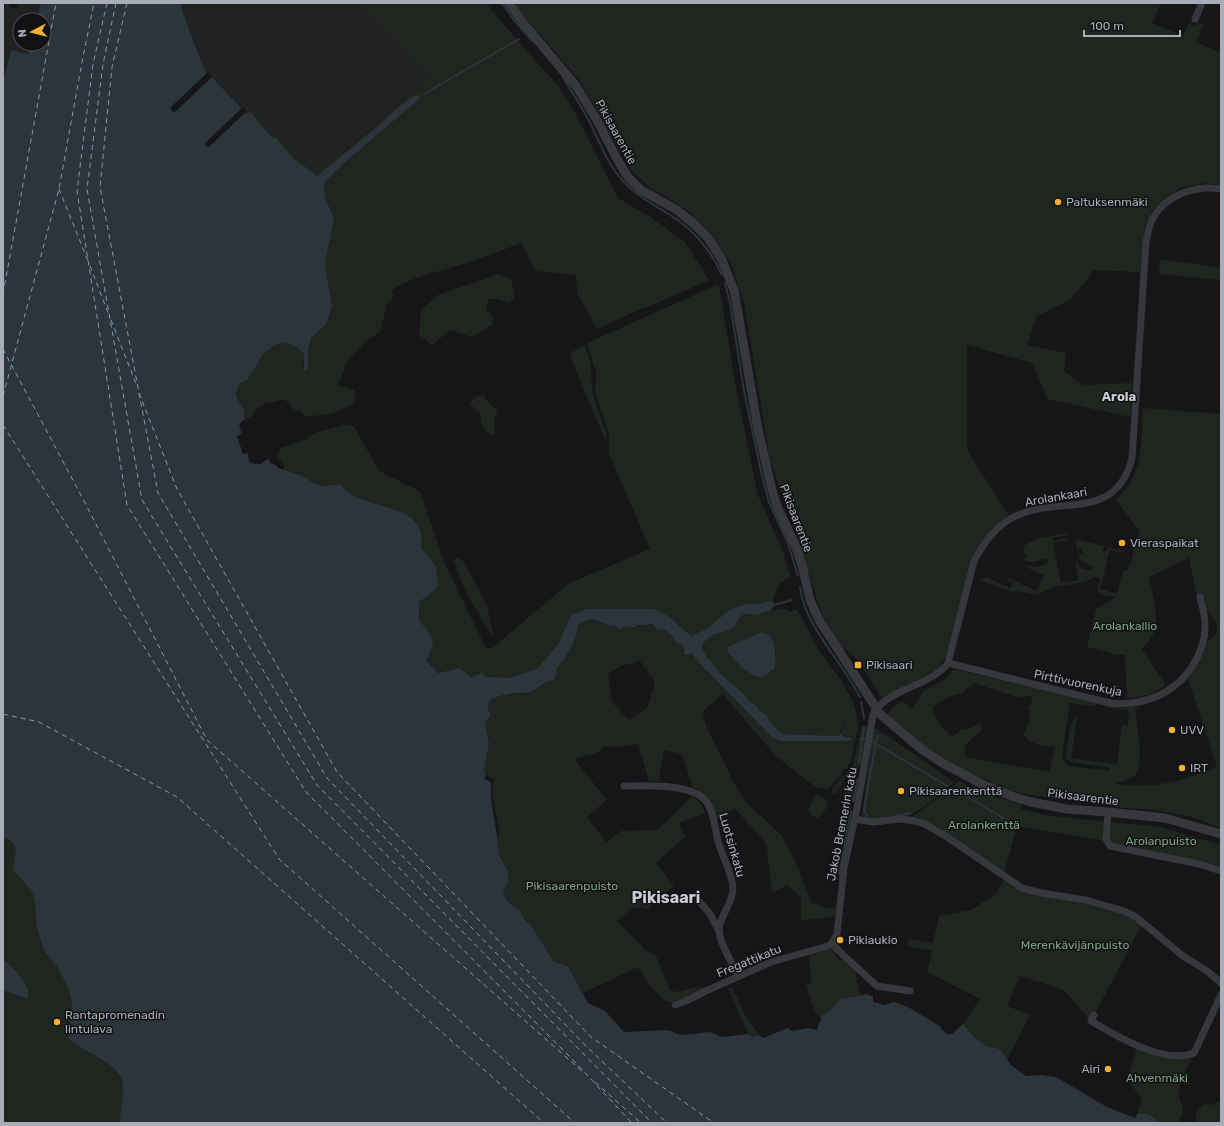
<svg xmlns="http://www.w3.org/2000/svg" width="1224" height="1126" viewBox="0 0 1224 1126" font-family="Rubik,sans-serif">
<style>
.built{fill:#222225}
.green{fill:#1e261f;fill-rule:evenodd}
.water{fill:#2c353c}
.pier{fill:#161618}
.lines{fill:none;stroke-linecap:round;stroke-linejoin:round}
.stream{stroke:#2c353c;stroke-width:2}
.ferry{stroke:#7f9bb3;stroke-width:1;stroke-dasharray:5 4;stroke-linecap:butt}
.minor{stroke:#37383d;stroke-width:7}
.tertiary{stroke:#37383d;stroke-width:9}
.poi-dot{fill:#f2b134;stroke:#111113;stroke-width:1.5}
.labels{text-anchor:middle;dominant-baseline:central;stroke-width:3;stroke-linejoin:round;paint-order:stroke}
.street-label{font-size:12px;fill:#a8adb8;stroke:#111113}
.poi-label{font-size:12px;fill:#a8adb8;stroke:#111113;text-anchor:start}
.park-label{font-size:12px;fill:#7fa381;stroke:#111113}
.neighbourhood-label{font-size:13px;font-weight:bold;fill:#c9ccd4;stroke:#111113}
.district-label{font-size:16px;font-weight:bold;fill:#c9ccd4;stroke:#111113}
</style>
<rect width="100%" height="100%" fill="#161618"/>
<g class="built">
<path d="M7 3H10L9 7 17 9 18 3H41L37 20H20V44H31L28 54 11 50 3 82V7H5Z"/>
<path d="M182 3H357L428 77 317 177 293 158 250 113 247 114 204 69 181 6Z"/>
</g>
<g class="green">
<path d="M357 3H487L492 11 541 67 557 84 572 107 618 198 649 216 685 242 709 280 646 308 645 307 597 329 577 293 576 275 535 271 521 243C503 250 485 257 466 263 450 269 402 279 392 291L393 298 387 304 380 332 366 341 347 362 338 386 354 390 356 399C346 413 321 416 305 416L299 410 294 412 290 404 284 399 271 403 267 402C263 405 259 407 256 410 250 416 255 418 244 420V410L236 398V394L239 384 247 380 264 353 275 345 286 342 296 347 304 353 303 365 308 368V351L311 337 327 323 332 306 325 264 334 218 325 197 324 183 342 165 418 100 390 118 319 178 302 169 272 137 277 136 293 153 294 159 298 161 300 158 313 169C326 169 332 157 343 154L428 77Z"/>
<path d="M515 3H1161L1152 23 1183 36 1189 23 1195 26 1198 22 1204 25 1196 42 1221 53V185L1206 183 1180 188 1153 210 1145 227 1140 272 1091 270 1090 276 1070 300 1037 316 1027 345 1066 353 1064 371 1084 385 1132 383 1130 417 1048 399 1032 363 967 345V450L1009 516C994 529 982 538 973 556L947 655 938 668 932 672 882 699 858 660 839 644 822 615 793 525 770 460 744 303 731 264 706 231 686 209 649 187 631 170 579 80 523 15Z"/>
<path d="M1160 259 1221 268V280L1159 274Z"/>
<path d="M499 274 511 280 515 296 510 303 498 299H488L486 309 493 317 492 325 472 337 450 330 432 345 419 335 421 310 438 295Z"/>
<path d="M717 285H719L736 388 756 486 758 495 783 552 790 576 779 584 774 596 773 602 769 601 758 604H745L731 609 706 629 691 636 668 616 571 615 558 644 538 668 508 679 490 676 486 677 482 673 471 677 460 668 438 673 426 661 431 635 419 620V602L429 595 439 585 436 566 420 548C421 543 422 537 421 532 412 505 374 508 352 495 348 493 344 488 341 484L322 486 314 483 303 476 284 470V465L276 456 280 451V448L306 440 314 433 347 424 354 426 379 471 417 490 421 494 444 562 486 648 491 649 568 584 650 549 609 454V434L595 393 596 372 587 343Z"/>
<path d="M584 345C594 360 590 378 593 394 594 402 599 410 601 418 603 427 609 432 606 442L569 354Z"/>
<path d="M483 395 490 405 498 410C492 419 496 426 494 436 482 430 481 426 480 413L470 404 474 397Z"/>
<path d="M1143 408 1221 414V828L1189 816 1155 810 1124 808 1103 804 1043 797 1007 790 974 774 964 772 937 756 887 717 891 708 903 701 912 709 923 691 944 680 954 669 1096 703V705L1094 706 1070 703 1062 756 1064 762 1070 766 1109 771 1110 768 1071 762 1067 759 1066 756 1070 725 1074 719 1077 718 1071 758 1117 764 1122 724 1128 726 1129 711 1105 707 1104 706 1123 708 1140 706 1135 710C1137 724 1144 763 1136 774 1130 781 1121 781 1114 784 1155 789 1180 782 1217 767L1188 679 1200 659 1207 642 1215 635 1217 631V623L1206 610 1203 595 1197 596 1189 558 1149 577C1154 604 1165 628 1142 649L1166 685C1154 694 1142 698 1127 698L1125 655 1114 654 1087 647 1096 609 1116 597 1100 594 1097 591 1100 577H1094L1088 581 1079 583 1054 587 1036 595 1017 591 1012 592 979 580 987 577 1010 588 1013 583 1007 580 1008 578 1037 591 1044 575 1021 565 1037 567 1049 563 1047 558 1034 562 1024 561 1027 555 1023 551 1025 545 1036 539 1067 533V535L1052 538 1053 541 1067 538V539H1070L1053 543 1061 583 1079 580 1074 556 1077 563 1080 566V568L1091 571 1093 566C1085 563 1081 563 1078 555L1083 554 1084 553H1082L1081 549 1078 550 1079 553 1078 554 1075 539 1104 546 1102 552 1107 551 1108 548 1107 547 1125 551V553L1110 550 1100 589 1117 594 1123 570 1127 571 1128 567 1130 566 1137 537 1138 538 1140 532 1116 500C1145 473 1140 445 1143 408ZM974 683 1017 697 1031 696 1032 700 1031 705 1028 707C1033 717 1027 725 1023 735 1032 745 1042 746 1055 747L1049 772 965 757C962 739 974 741 982 729L981 724 975 725 968 729 961 730 952 736C941 728 935 720 933 707 940 701 952 694 961 694Z"/>
<path d="M458 557 464 562 487 606 493 634H491C477 611 460 587 454 560Z"/>
<path d="M782 608 791 612 797 609 817 647 841 680 852 699 857 717 858 727 851 762 828 790 820 787 817 788 798 774 775 755 722 693 720 697 703 711V713L706 726 735 785 746 802 781 835 793 856 811 902 827 908 836 907 835 916 801 921V897L787 885 772 893 767 848 764 840 734 808 716 821C712 805 710 795 693 788L682 754 664 750 659 781H649L638 744 618 747 604 746 596 754 579 757 575 760 607 800 587 817 606 842 621 831 657 830 691 797C699 799 703 805 705 813L679 823 685 837 656 863 674 886 653 902 649 910 634 907 617 921 641 945 642 948 656 956 670 990C681 996 692 984 704 988V989C696 993 680 1002 672 1002 659 1002 645 977 638 967L583 993 568 966 554 962 532 927 524 919 519 909C510 905 506 901 503 891L509 882 508 871 499 855 497 836 500 834 492 794 494 781 493 779 484 773V771L489 747 488 735 485 722 490 710 488 707 489 701C500 693 514 694 526 694 534 694 544 681 555 680L556 669 564 660 575 640 578 626C589 615 599 623 612 627L615 625 620 629 626 626 631 627 648 623 663 629 671 635 676 642 682 645 684 648 683 653C692 653 694 656 699 663L773 738 779 741H850L848 737 845 738 842 736 846 722 845 719 839 736 782 734 770 722 767 715 759 711 756 705 751 703 746 696 721 674 715 667 712 661 707 658 703 650 702 644 706 639 713 635 724 632 737 623 741 616 743 615 762 614ZM760 633 775 648 776 659 771 672 763 677 748 672 728 652 727 647ZM640 661 655 682 648 707 629 720 612 702 608 674 621 666Z"/>
<path d="M862 726H866L868 729 861 765 845 779 836 793H832V789L853 765Z"/>
<path d="M876 728 879 730 954 782C939 795 924 809 906 817L868 820 862 815 873 730Z"/>
<path d="M857 778 859 779 855 802 845 801 843 798V794Z"/>
<path d="M959 781 980 792 1022 805 1021 809 1050 816 1160 827 1221 845V870L1122 847 1106 841 1017 826 1004 874 947 837 909 819 946 792Z"/>
<path d="M816 794 829 802C824 813 818 826 808 810Z"/>
<path d="M842 809 850 810 852 813 845 841 839 839Z"/>
<path d="M3 820 146 1123H3Z"/>
<path d="M1006 876 1022 888 1105 905 1143 923 1091 1021 1064 990 1020 976 1007 1006 1030 1015 1007 1060 1000 1049 987 1046 975 1038 963 1024 980 999 927 972 932 951 907 946 909 939 933 943 939 916 971 910 996 894Z"/>
<path d="M832 948 835 951 838 960H847L858 971 856 976 860 995 841 999 836 1005 821 1017 815 1013 806 985 810 983 811 977 809 956Z"/>
<path d="M732 987 745 1015 761 1037H753L748 1034 728 989Z"/>
<path d="M1138 1045 1162 1053H1194C1190 1062 1180 1080 1179 1091 1178 1106 1190 1107 1177 1123 1170 1123 1163 1123 1157 1120 1147 1114 1151 1114 1138 1113L1142 1099 1127 1079Z"/>
<path d="M1221 1101V1123H1197L1195 1113 1203 1104 1211 1105Z"/>
</g>
<g class="water">
<path d="M41 3H182L181 7 204 69 247 114 250 112 272 137 276 138 293 158 317 176 382 123C388 117 411 95 418 95L420 96 418 100 342 165 324 183 325 197 334 218 325 264 332 306 327 323 311 338 308 351V368L304 372V353L296 347 286 342 275 345 264 353 247 380 239 384 236 394 237 398 244 410V420L240 423 249 458V461C258 468 262 460 269 459L270 463 276 465 278 468 303 476 314 483 322 486 341 484C344 488 348 493 352 495 374 508 412 505 421 532 422 537 421 543 421 548L436 566 439 586 429 595 419 602V620L431 635 433 645 426 661 438 673 460 668 471 677 482 673 486 677H496L499 678 502 677 511 678 538 668 558 644 571 615 586 609H653L668 616 691 636 706 629 731 609 745 604H758L770 601 773 602 774 605 771 611 755 615 747 614 743 615 741 616 734 627 724 632 713 635 704 642 702 647 707 658 712 661 715 667 721 674 746 696 751 703 756 705 759 711 767 715 770 722 782 734 838 736 841 734 846 719 842 736 852 738 850 741H779L773 738 699 663 691 653 687 655 684 654V648L682 645 676 642 671 635 663 629 658 630 654 625 648 623 647 625H637L635 627H631L626 626 620 629 615 625 611 627C597 621 593 616 578 625L575 640 564 660 556 669V675L554 681C544 680 538 690 529 693 526 694 523 693 520 693 510 694 497 695 489 701L488 707 490 716 485 722 489 743 484 771 486 774 484 779 491 782V799L497 836 499 855 508 871 509 882 503 891C506 901 510 905 519 909L524 919 532 927 554 962 568 966 588 1003 605 1011 624 1032 667 1030 674 1032 676 1034 683 1035 710 1032 722 1037 748 1034 753 1037 758 1035 763 1038 788 1028 792 1031 808 1028 817 1030 819 1023 821 1021V1017L836 1005 840 999 868 994 869 996H873V1002L885 1005 894 1002 910 1008 939 1026 946 1034H952L963 1024 975 1038 987 1046 1000 1049 1011 1065 1026 1076 1041 1075 1056 1077 1107 1107 1135 1118 1138 1113 1149 1114 1158 1121 1166 1123H120C120 1111 124 1098 123 1085 122 1063 82 1052 68 1038L72 1003 69 989 57 966 45 952 42 944 37 928 35 902 32 891 13 870C15 859 21 840 3 838V82L11 50 28 54 31 44H44V20H37Z"/>
<path d="M760 633C763 633 767 634 769 636 776 642 777 662 774 669L763 677C747 676 738 663 728 652L727 647Z"/>
<path d="M3 959C12 967 34 987 27 999L3 990Z"/>
</g>
<g class="pier">
<path d="M208 72 212 77 174 113 170 108Z"/>
<path d="M243 107 247 111 208 148 204 144Z"/>
<path d="M244 420H246L241 426 251 458V461L260 462 266 457 271 458 269 459H267L261 464 252 463 249 462 248 453 243 454 237 436 242 434 239 426Z"/>
</g>
<g class="lines">
<g class="stream">
<path d="M502 3 514 20 532 41"/>
<path d="M562 76C572 92 582 107 590 123 600 143 608 165 623 181 635 195 651 203 667 213 692 228 710 248 722 275"/>
<path d="M424 94 519 39"/>
<path d="M725 283 730 303 744 391 762 476 769 502 788 543 798 576"/>
<path d="M800 587C804 625 843 663 860 697"/>
<path d="M774 605 792 600"/>
<path d="M861 702 864 718"/>
<path d="M860 739H865"/>
<path d="M873 742 947 786"/>
<path d="M859 763 864 728"/>
<path d="M954 789 1015 825"/>
<path d="M853 801 857 780"/>
<path d="M867 816 864 810 876 741 878 736"/>
<path d="M895 816 910 813"/>
<path d="M839 874 851 811"/>
</g>
<g class="ferry">
<path d="M107 3 93 64 77 191 127 505 306 792 573 1060 632 1123"/>
<path d="M116 3 103 64 87 189 142 500 317 785 652 1123"/>
<path d="M127 3 112 67 100 187 158 493 327 778 586 1046 667 1123"/>
<path d="M59 189 88 261"/>
<path d="M90 266 109 315"/>
<path d="M3 294 56 3"/>
<path d="M111 320 137 386"/>
<path d="M3 349 84 501 207 740 583 1072"/>
<path d="M139 393 177 489 337 772 591 1037 714 1123"/>
<path d="M3 396 59 189 82 62 94 3"/>
<path d="M3 425 279 859 575 1123"/>
<path d="M3 714 39 722 177 797 544 1123"/>
<path d="M595 1082 641 1123"/>
</g>
<g class="minor">
<path d="M1195 19 1202 3"/>
<path d="M948 663 1110 703C1145 707 1179 692 1196 660 1201 650 1205 639 1205 628 1206 617 1202 607 1200 597"/>
<path d="M624 786C646 786 698 782 709 806 715 818 715 832 719 844 723 858 732 873 733 888 733 903 721 915 719 928 718 941 733 965 739 976"/>
<path d="M1108 812 1106 839 1110 846 1199 864 1221 871"/>
<path d="M855 819 873 822 901 819 915 821 925 824 947 837 1022 888 1041 893 1086 900 1124 911 1136 917 1183 956 1207 971 1221 983"/>
<path d="M699 901 710 914 719 931"/>
<path d="M832 943 837 934 844 868 857 808 873 715C882 691 933 685 948 663L974 561C983 544 995 527 1012 518 1057 493 1115 525 1132 458L1146 242C1148 233 1149 225 1153 218 1167 194 1196 185 1221 189"/>
<path d="M832 943 842 954 877 986 910 991"/>
<path d="M675 1005 686 1001 708 990 771 962 828 946 832 943"/>
<path d="M1094 1015 1091 1021C1116 1036 1165 1065 1194 1053L1221 995"/>
</g>
<path class="tertiary" d="M509 3 524 24 576 86 598 122 618 161 628 177 641 190 677 210 695 225 708 238 722 260 734 290 758 429 772 490 777 506 796 547 802 565 810 600 819 620 880 714 920 748 944 764 986 786 1014 797 1031 802 1067 809 1108 812 1165 818 1221 834"/>
</g>
<g class="poi-dot">
<circle cx="1058" cy="202" r="4"/>
<circle cx="1122" cy="543" r="4"/>
<rect x="854" y="661" width="8" height="8" rx="2"/>
<circle cx="1172" cy="730" r="4"/>
<circle cx="1182" cy="768" r="4"/>
<circle cx="901" cy="791" r="4"/>
<circle cx="840" cy="940" r="4"/>
<circle cx="57" cy="1022" r="4"/>
<circle cx="1108" cy="1069" r="4"/>
</g>
<g class="labels">
<g class="street-label">
<text transform="translate(616 132) rotate(61)">Pikisaarentie</text>
<text transform="translate(1056 497) rotate(-10)">Arolankaari</text>
<text transform="translate(796 518) rotate(69)">Pikisaarentie</text>
<text transform="translate(1078 683) rotate(12)">Pirttivuorenkuja</text>
<text transform="translate(1083 797) rotate(7)">Pikisaarentie</text>
<text transform="translate(842 824) rotate(-79)">Jakob Bremerin katu</text>
<text transform="translate(732 845) rotate(74)">Luotsinkatu</text>
<text transform="translate(749 961) rotate(-22)">Fregattikatu</text>
</g>
<g class="poi-label">
<text x="1066" y="202">Paltuksenmäki</text>
<text x="1130" y="543">Vieraspaikat</text>
<text x="866" y="665">Pikisaari</text>
<text x="1180" y="730">UVV</text>
<text x="1190" y="768">IRT</text>
<text x="909" y="791">Pikisaarenkenttä</text>
<text x="848" y="940">Pikiaukio</text>
<text x="65" y="1015">Rantapromenadin<tspan x="65" dy="14">lintulava</tspan></text>
<text x="1100" y="1069" text-anchor="end">Airi</text>
</g>
<g class="park-label">
<text x="1125" y="626">Arolankallio</text>
<text x="984" y="825">Arolankenttä</text>
<text x="1161" y="841">Arolanpuisto</text>
<text x="572" y="886">Pikisaarenpuisto</text>
<text x="1075" y="945">Merenkävijänpuisto</text>
<text x="1157" y="1078">Ahvenmäki</text>
</g>
<g class="neighbourhood-label">
<text x="1119" y="396">Arola</text>
</g>
<g class="district-label">
<text x="666" y="897">Pikisaari</text>
</g>
</g>
<rect width="1224" height="1126" fill="none" stroke="#a8adb8" stroke-width="8"/>
<g transform="translate(32 32) rotate(263)"><circle r="19" fill="#111113" stroke="#4d4f55"/>
<path d="M0-3L7 15L0 10L-7 15Z" fill="#f2b134"/>
<text y="-6" font-size="11" font-weight="bold" text-anchor="middle" fill="#a8adb8">N</text>
</g>
<path d="M1084 30v6h96v-6" fill="none" stroke="#a8adb8" stroke-width="2"/>
<text x="1090" y="30" font-size="12" fill="#a8adb8" stroke="#111113" stroke-width="3" paint-order="stroke">100 m</text>
</svg>
